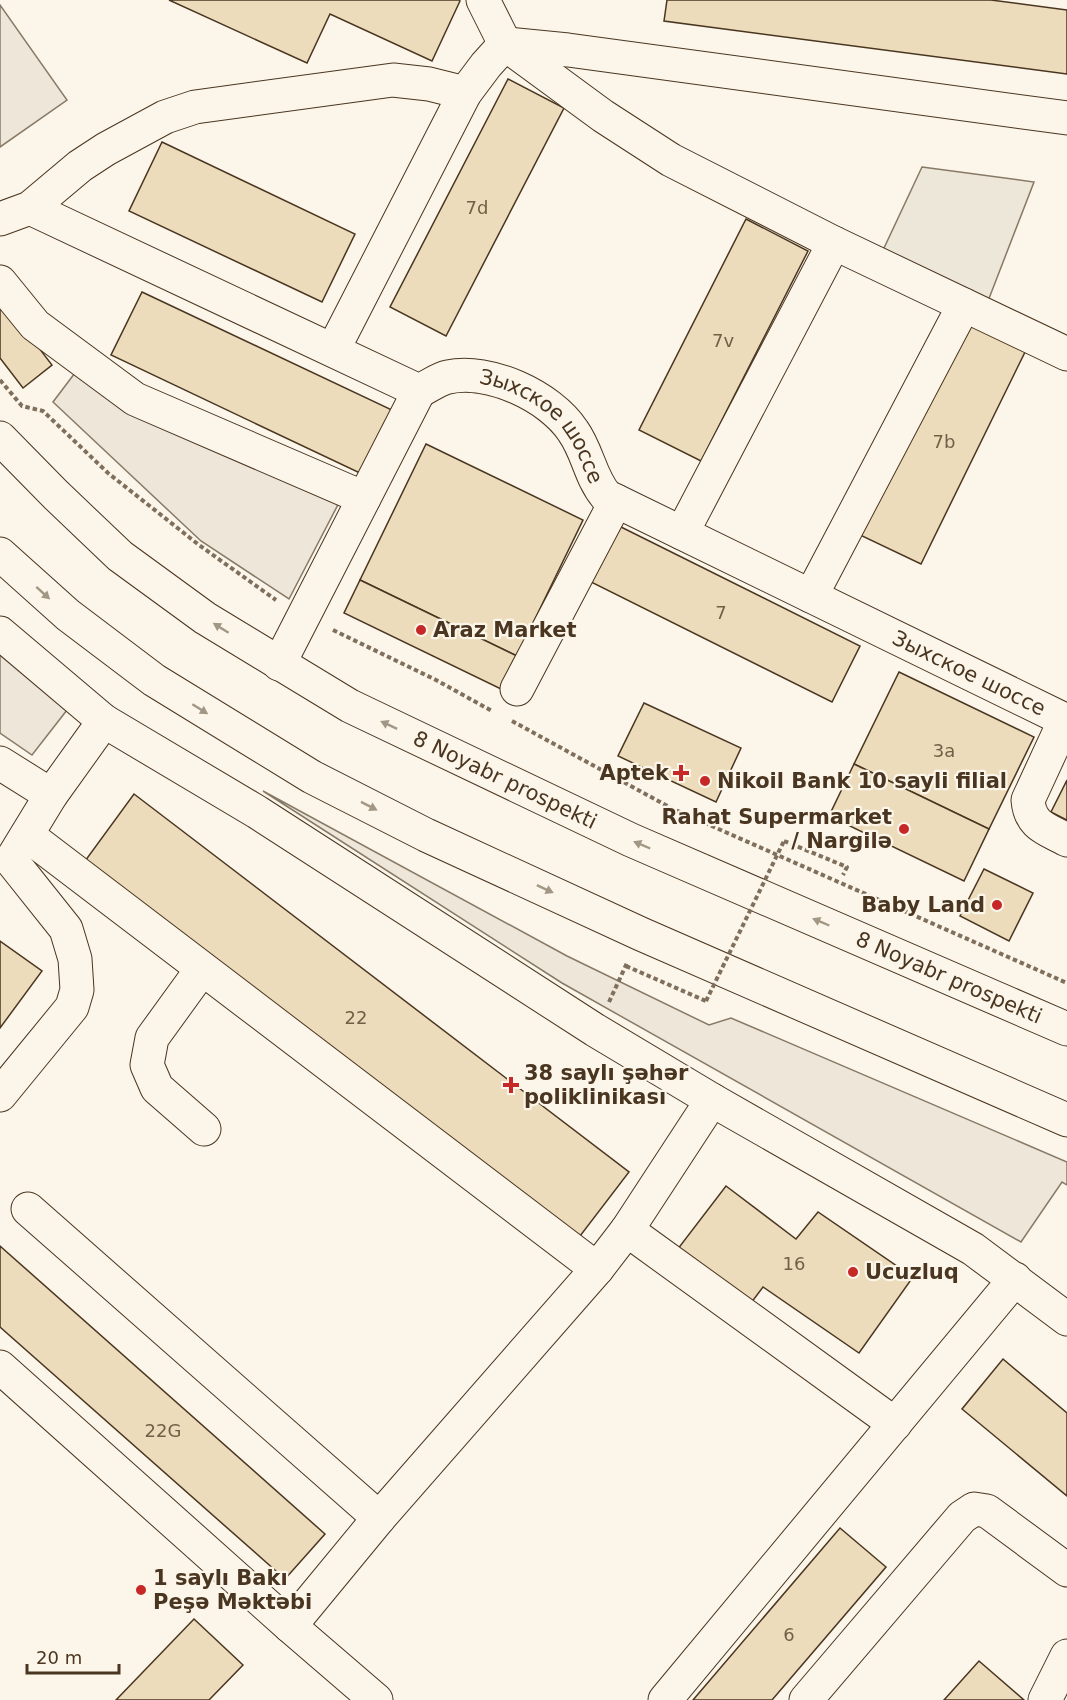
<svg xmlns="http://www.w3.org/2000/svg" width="1067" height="1700" viewBox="0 0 1067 1700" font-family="'DejaVu Sans',sans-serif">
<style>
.green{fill:#ede6d9;stroke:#887966;stroke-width:1.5}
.parking{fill:#ede7d9;stroke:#887966;stroke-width:1.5}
.building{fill:#ecdcbc;stroke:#4a3520;stroke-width:1.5}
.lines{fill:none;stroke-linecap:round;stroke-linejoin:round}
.minor-casing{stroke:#4a3520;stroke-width:35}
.highway-casing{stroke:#4a3520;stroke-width:35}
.path{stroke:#7f6f5c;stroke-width:4;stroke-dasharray:4.5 3;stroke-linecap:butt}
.minor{stroke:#fbf6e9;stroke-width:33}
.highway{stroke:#fbf6e9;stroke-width:33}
.path-bridge{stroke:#7f6f5c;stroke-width:4;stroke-dasharray:4.5 3;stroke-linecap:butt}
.oneway{fill:#a29684}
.poi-dot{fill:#c62828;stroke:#fbf6e9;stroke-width:2}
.labels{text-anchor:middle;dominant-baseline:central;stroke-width:4.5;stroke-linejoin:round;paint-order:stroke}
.number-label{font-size:18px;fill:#725f47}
.street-label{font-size:21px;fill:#4a3520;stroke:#fbf6e9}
.poi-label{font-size:21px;font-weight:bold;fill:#4a3520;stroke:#fbf6e9;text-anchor:start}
</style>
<rect width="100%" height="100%" fill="#fbf6e9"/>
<g class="green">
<path d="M0 5 67 100 0 147Z"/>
<path d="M84 361 343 495 289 599 201 541 53 402Z"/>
<path d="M0 653 67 710 32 755 0 733Z"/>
<path d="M263 791 567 956 709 1025 731 1018 1067 1162V1185L1062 1182 1021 1242 562 983Z"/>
</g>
<path class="parking" d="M922 167 1034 182 983 314 877 263Z"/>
<g class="building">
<path d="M169 0H459L460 1 432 61 330 14 307 63Z"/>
<path d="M667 0H991L1067 10V74L664 21Z"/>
<path d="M508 79 564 108 446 336 390 307Z"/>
<path d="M162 142 355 234 322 302 129 211Z"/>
<path d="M746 219 808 251 701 461 639 430Z"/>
<path d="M142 292 392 410 362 474 111 355Z"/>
<path d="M0 297 52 365 23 388 0 358Z"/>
<path d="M967 318 1027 348 921 564 860 535Z"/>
<path d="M426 444 583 520 517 656 360 580Z"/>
<path d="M611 522 860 646 832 702 583 578Z"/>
<path d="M360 580 517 656 501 689 344 613Z"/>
<path d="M899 672 1034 737 989 829 854 764Z"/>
<path d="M644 703 741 748 716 802 618 756Z"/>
<path d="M854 764 989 829 964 881 829 816Z"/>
<path d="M1067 780V820L1051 812Z"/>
<path d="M134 794 629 1172 577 1240 85 861Z"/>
<path d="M984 869 1033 893 1009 941 960 916Z"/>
<path d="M0 941 42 971 0 1028Z"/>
<path d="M726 1186 796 1239 818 1212 913 1277 859 1353 763 1287 751 1303 677 1250Z"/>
<path d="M0 1246 325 1534 285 1579 0 1327Z"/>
<path d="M1003 1359 1067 1413V1496L962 1409Z"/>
<path d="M840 1528 886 1567 772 1700H693Z"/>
<path d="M194 1619 243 1665 209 1700H116Z"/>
<path d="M979 1661 1024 1700H944Z"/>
</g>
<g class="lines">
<g class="minor-casing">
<g id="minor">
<path d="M483 0 505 44 603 116 671 160 834 243 1067 354"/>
<path d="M507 44 568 50 1067 118"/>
<path id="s1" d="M30 208 419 391C428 387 438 379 448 377 489 368 550 396 573 431 588 452 590 477 606 496L1067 721"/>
<path d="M0 219 30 208 80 166 106 149 165 117 195 107 393 80 429 84 465 93"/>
<path d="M0 282 35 325 135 399 364 498"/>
<path d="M333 350 465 93 486 65 505 44"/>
<path d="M682 533 834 243"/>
<path d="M811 596 964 305"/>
<path d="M0 633 104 721 257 812 595 1030 712 1100 973 1249 1067 1319"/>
<path d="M279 664 419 391"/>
<path d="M517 689 616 501"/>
<path d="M1065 720 1028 800C1030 826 1047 829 1067 840"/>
<path d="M0 763 51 795"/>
<path d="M27 835 597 1269"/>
<path d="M15 854 51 795 104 721"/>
<path d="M202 969 152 1038 147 1065 157 1088 204 1129"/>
<path d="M0 1095 72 1007 77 990 75 959 66 929 11 860"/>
<path d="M28 1209 379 1518"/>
<path d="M627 1230 895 1424"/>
<path d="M0 1367 290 1626 376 1700"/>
<path d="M290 1626 379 1518 597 1269 627 1230 712 1100"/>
<path d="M665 1700 1015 1279"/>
<path d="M806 1700 962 1517 974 1509 987 1511 1067 1570"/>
<path d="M1045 1700 1067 1656"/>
</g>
</g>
<g class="highway-casing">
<g id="highway">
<path id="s2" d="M0 438 56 495 120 556 205 618 350 706 631 840 1067 1029"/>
<path d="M0 554 68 615 154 680 312 777 426 835 641 934 1067 1120"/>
</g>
</g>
<g class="path">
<path d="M0 380 22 406 43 411 108 473 199 545 276 600"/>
<path d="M333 630 436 680 492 711"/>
<path d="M512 721 671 808 1067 983"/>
<path d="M784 841 847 867 843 875"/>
<path d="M626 966 706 1001"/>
<path d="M609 1002 627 963"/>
</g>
<use href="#minor" class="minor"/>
<use href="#highway" class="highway"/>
<path class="path-bridge" d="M706 1001 784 841"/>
</g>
<defs><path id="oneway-solid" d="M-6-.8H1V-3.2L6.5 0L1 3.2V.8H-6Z" transform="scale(1.5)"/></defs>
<g class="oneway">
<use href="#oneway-solid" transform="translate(43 593) rotate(42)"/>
<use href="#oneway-solid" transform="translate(221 628) rotate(-148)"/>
<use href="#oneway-solid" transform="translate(200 709) rotate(32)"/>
<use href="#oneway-solid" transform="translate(389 725) rotate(-155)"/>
<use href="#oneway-solid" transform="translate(369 806) rotate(27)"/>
<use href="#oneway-solid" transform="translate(642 845) rotate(-157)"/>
<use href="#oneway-solid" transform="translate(545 889) rotate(25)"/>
<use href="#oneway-solid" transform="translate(821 922) rotate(-157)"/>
</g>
<g class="poi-dot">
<circle cx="421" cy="630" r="6"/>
<path d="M678 764h6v6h6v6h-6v6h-6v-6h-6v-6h6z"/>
<circle cx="705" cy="781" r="6"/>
<circle cx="904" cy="829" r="6"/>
<circle cx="997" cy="905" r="6"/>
<path d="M508 1076h6v6h6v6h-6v6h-6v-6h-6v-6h6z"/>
<circle cx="853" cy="1272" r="6"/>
<circle cx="141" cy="1590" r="6"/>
</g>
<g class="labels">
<g class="number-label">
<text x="477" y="207">7d</text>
<text x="723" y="340">7v</text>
<text x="944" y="441">7b</text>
<text x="721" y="612">7</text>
<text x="944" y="750">3a</text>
<text x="356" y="1017">22</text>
<text x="794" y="1263">16</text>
<text x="163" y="1430">22G</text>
<text x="789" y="1634">6</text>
</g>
<g class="street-label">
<text stroke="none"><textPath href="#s1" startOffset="578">Зыхское шоссе</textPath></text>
<text stroke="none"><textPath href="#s1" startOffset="1082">Зыхское шоссе</textPath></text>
<text stroke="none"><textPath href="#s2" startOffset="615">8 Noyabr prospekti</textPath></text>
<text stroke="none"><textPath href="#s2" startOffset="1101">8 Noyabr prospekti</textPath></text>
</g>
<g class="poi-label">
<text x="433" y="630">Araz Market</text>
<text x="669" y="773" text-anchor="end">Aptek</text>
<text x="717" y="781">Nikoil Bank 10 sayli filial</text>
<text x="892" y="817" text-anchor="end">Rahat Supermarket<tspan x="892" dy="24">/ Nargilə</tspan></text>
<text x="985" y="905" text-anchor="end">Baby Land</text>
<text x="524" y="1073">38 saylı şəhər<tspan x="524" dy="24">poliklinikası</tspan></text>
<text x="865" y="1272">Ucuzluq</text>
<text x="153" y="1578">1 saylı Bakı<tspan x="153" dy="24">Peşə Məktəbi</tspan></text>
</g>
</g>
<path d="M27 1664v9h92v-9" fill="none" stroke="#4a3520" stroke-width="3"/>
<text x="36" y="1664" font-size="18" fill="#4a3520" stroke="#fbf6e9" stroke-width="4.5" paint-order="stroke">20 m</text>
</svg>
